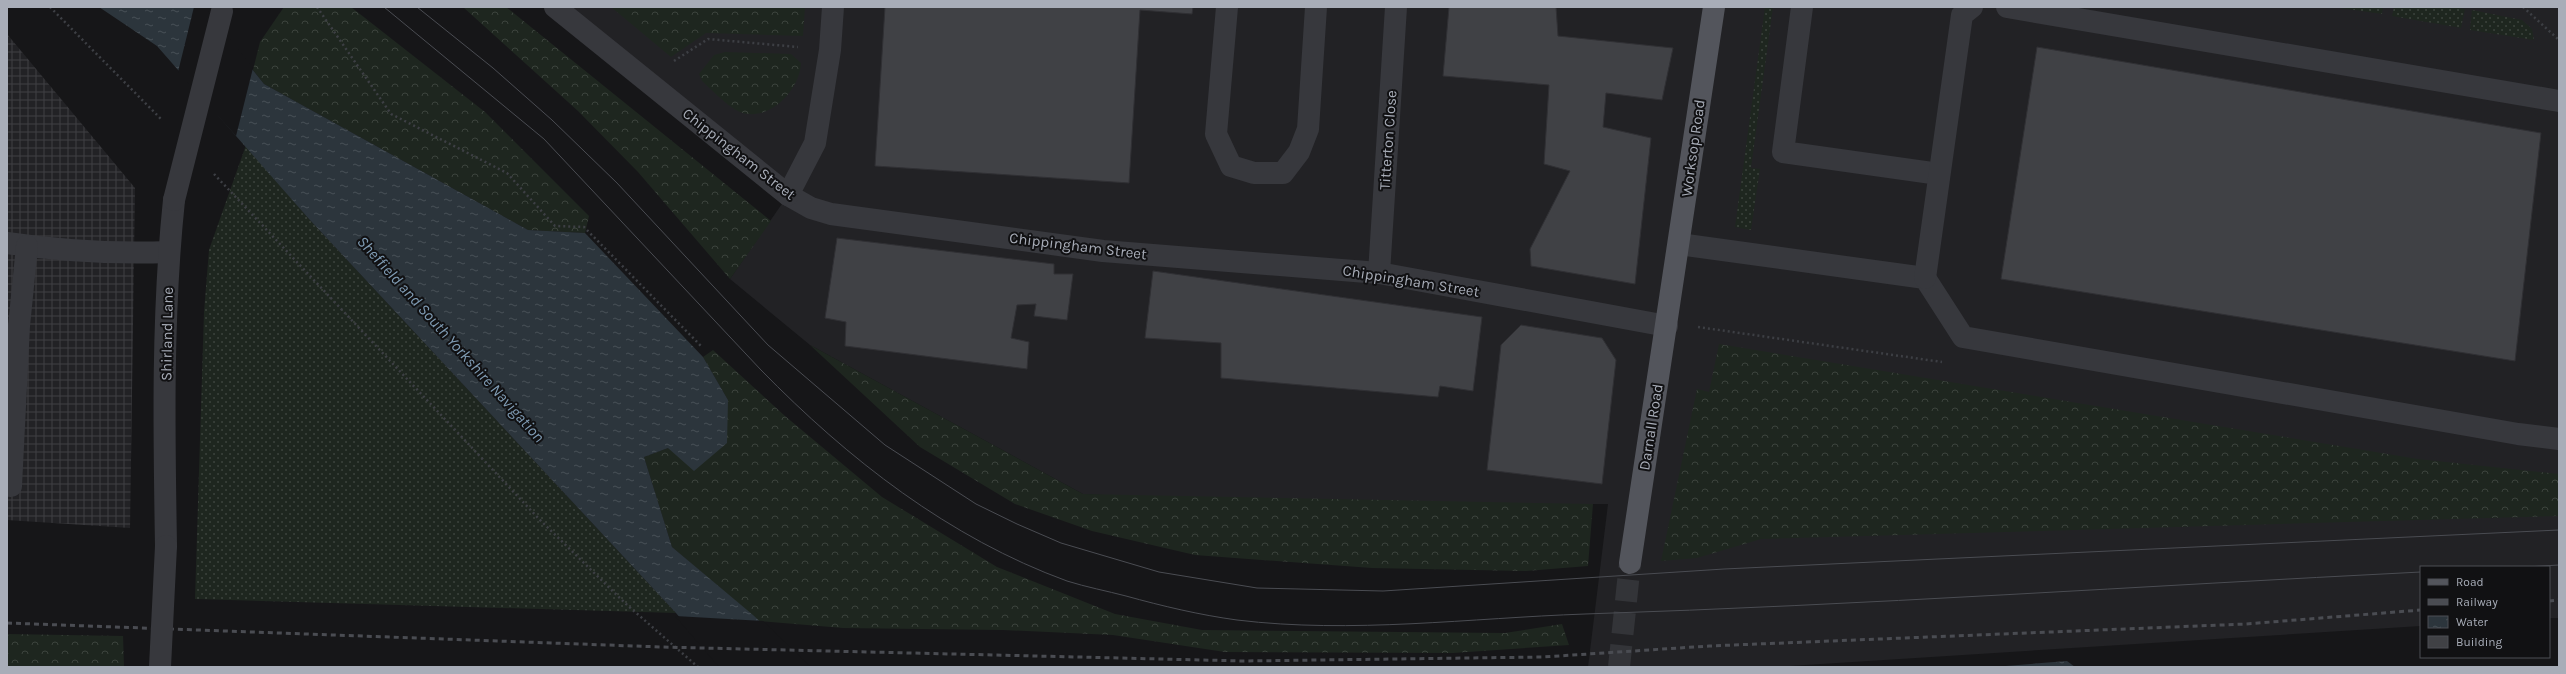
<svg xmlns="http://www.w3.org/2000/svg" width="2566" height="674" viewBox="0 0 2566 674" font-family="Karla,sans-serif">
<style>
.built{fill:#222225}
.industrial{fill:url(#industrial-grid)}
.grass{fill:url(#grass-dots)}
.forest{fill:url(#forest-crowns)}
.water{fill:url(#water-ripples)}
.pier{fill:#161618}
.building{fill:#404145;stroke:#303034}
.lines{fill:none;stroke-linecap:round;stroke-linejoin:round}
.major-tunnel{stroke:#333438;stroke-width:22;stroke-dasharray:22 11;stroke-linecap:butt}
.path{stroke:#3d3f44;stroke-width:2.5;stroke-dasharray:2 3;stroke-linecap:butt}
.minor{stroke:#37383d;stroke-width:22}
.major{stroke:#53555c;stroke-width:22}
.tram{stroke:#4a4c52;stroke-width:1}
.rail{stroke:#4a4c52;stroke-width:3;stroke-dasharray:5 4;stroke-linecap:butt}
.minor-bridge{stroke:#37383d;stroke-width:22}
.labels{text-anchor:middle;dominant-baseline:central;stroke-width:4;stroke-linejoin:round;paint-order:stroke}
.street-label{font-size:15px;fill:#a8adb8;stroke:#111113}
.water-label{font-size:16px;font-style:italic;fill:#7f9bb3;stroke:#111113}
</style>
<defs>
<pattern id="industrial-grid" width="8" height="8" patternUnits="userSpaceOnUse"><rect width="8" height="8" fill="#222225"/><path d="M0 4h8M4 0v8" fill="none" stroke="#3f3f43"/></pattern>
<pattern id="grass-dots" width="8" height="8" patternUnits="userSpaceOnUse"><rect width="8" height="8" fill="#1e261f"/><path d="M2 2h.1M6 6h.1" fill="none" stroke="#3c433d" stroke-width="1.8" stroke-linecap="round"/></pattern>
<pattern id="forest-crowns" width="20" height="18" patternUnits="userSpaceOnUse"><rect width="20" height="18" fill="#1e261f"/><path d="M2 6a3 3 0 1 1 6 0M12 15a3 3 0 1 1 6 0" fill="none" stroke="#3c433d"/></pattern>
<pattern id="water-ripples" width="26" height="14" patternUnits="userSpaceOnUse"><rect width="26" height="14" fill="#2c353c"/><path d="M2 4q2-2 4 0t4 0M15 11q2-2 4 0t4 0" fill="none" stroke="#485056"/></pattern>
</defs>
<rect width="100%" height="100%" fill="#161618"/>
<path class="built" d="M555 7H2559V618H2549V567H2421V626L1773 667H1588L1608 504 1286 505 1083 494 810 345 730 279 788 195Z"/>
<path class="industrial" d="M7 34 135 188 130 528 7 520Z"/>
<g class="grass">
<path d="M1765 7H1773L1751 168 1760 169 1751 230 1735 227Z"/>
<path d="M2334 7H2383L2382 14Z"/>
<path d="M2394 7H2452L2465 9 2461 28 2392 16Z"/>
<path d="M2472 10 2522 20 2532 29 2534 40 2470 30Z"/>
<path d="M246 145 309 219 676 613 195 599 204 312 209 250Z"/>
</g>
<g class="forest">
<path d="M284 7H351L485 112 589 216 585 233 528 230 264 84 253 70 260 42Z"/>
<path d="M463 7H506L771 221 730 279 638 172 578 111Z"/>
<path d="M611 7H805L803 36 706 33 671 57Z"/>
<path d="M725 52 791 54 801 63C800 90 769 123 740 112 729 108 711 89 702 81L699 74 714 55Z"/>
<path d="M1719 344 2418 459 2559 474V516L1761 539 1697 558 1661 561 1697 389 1709 392Z"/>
<path d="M810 345 1083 494 1593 504 1588 566 1526 571 1372 568 1195 555 1092 531 1015 504 920 447Z"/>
<path d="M713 350 785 416 882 497 997 567 1115 614 1202 630 1505 633 1562 624 1569 645 1453 653 1225 652 1113 635 1003 630 843 628 759 621 672 547 644 457 668 448 728 400 703 357Z"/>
<path d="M7 634 123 636 124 667H7Z"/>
</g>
<g class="water">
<path d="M99 7H202L264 84 528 230 585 233 703 357 728 400 727 443 694 471 668 448 644 457 672 547 753 615 809 667H722L676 613 309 219 157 46Z"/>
<path d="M2067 661 2075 667H1993Z"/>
</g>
<g class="pier">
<path d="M194 7H205L253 68 236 136 178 72Z"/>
<path d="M675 616 763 621 811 667H719Z"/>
</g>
<g class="building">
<path d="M885 7H1193L1192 14 1140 10 1129 183 875 166Z"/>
<path d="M1449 7H1556L1558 36 1673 48 1662 100 1606 93 1603 127 1651 138 1635 284 1531 266 1530 249 1570 171 1544 164 1549 85 1443 76Z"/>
<path d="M2037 47 2541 133 2515 361 2001 279Z"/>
<path d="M837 238 1054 264V274H1073L1067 320 1034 316 1036 304 1017 305 1011 338 1029 342 1027 369 845 346 846 322 825 318Z"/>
<path d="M1153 271 1482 317 1473 391 1440 386 1438 397 1221 378V343L1145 338Z"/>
<path d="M1521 325 1602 338 1616 360 1602 484 1487 470 1501 345Z"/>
</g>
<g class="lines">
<path class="major-tunnel" d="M1619 667 1630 563"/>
<g class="path">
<path d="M50 7 162 120"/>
<path d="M317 7 391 114 507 173 555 226 584 227 701 346"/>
<path d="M2523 7 2559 40"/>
<path d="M674 61 708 39 798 47"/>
<path d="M214 174 540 520 626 604 698 667"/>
<path d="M1698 327 1942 362"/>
</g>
<g class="minor">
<path d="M555 7 788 195 811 208 831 214 1103 251 1379 273 1667 326"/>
<path d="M1227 7 1216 134 1231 166 1254 173H1283L1299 152 1308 129 1316 7"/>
<path d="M1802 7 1783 152 1939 174"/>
<path d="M2007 7 2559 101"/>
<path d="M788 195 815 143 830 50 833 7"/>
<path d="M7 243C61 251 114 254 169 252"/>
<path d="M1679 244 1925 278 1963 337 2518 434 2559 439"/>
<path d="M1379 273 1396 7"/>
<path d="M1925 278 1962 15 1972 7"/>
<path d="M11 486 19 326 27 246"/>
<path d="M166 546C164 431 162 315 174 200"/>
</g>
<path class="major" d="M1630 563 1714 7"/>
<g class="tram">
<path d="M384 7 544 139 761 370C848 459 949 538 1067 581 1086 587 1107 591 1126 596 1162 606 1200 615 1237 620 1352 634 1470 618 1585 614 1864 605 2142 586 2421 572"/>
<path d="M417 7 493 68 552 120 617 183 768 345 885 445 976 504 1017 524 1061 543 1159 572 1257 588 1383 591 1724 569 2559 530"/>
<path d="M2526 567 2559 565"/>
</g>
<g class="rail">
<path d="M2549 601 2559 600"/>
<path d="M7 623 661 647 1244 661 1543 657 1709 646 2246 624 2421 610"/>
</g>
<g class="minor-bridge">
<path d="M174 200 222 11"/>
<path d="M160 667 166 546"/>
</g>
</g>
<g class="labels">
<g class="street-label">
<text transform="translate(1388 140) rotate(-86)">Titterton Close</text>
<text transform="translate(1693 148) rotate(-82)">Worksop Road</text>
<text transform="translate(739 154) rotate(38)">Chippingham Street</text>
<text transform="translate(1078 246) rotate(7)">Chippingham Street</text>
<text transform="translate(1411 281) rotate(9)">Chippingham Street</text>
<text transform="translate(167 334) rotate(-89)">Shirland Lane</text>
<text transform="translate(1651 427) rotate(-81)">Darnall Road</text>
</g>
<g class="water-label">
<text transform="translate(451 339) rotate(48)">Sheffield and South Yorkshire Navigation</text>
</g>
</g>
<rect width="2566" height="674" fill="none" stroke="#a8adb8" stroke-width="16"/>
<rect x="2420" y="566" width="130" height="92" fill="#111113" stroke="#4d4f55"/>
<rect x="2428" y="579" width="20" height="6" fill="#53555c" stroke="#4d4f55"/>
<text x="2456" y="586" font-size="12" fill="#a8adb8">Road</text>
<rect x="2428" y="599" width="20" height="6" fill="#4a4c52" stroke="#4d4f55"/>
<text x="2456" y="606" font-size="12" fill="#a8adb8">Railway</text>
<rect x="2428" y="616" width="20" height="12" fill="url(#water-ripples)" stroke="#4d4f55"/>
<text x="2456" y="626" font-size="12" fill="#a8adb8">Water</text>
<rect x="2428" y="636" width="20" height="12" fill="#404145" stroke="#4d4f55"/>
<text x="2456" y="646" font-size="12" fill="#a8adb8">Building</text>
</svg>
